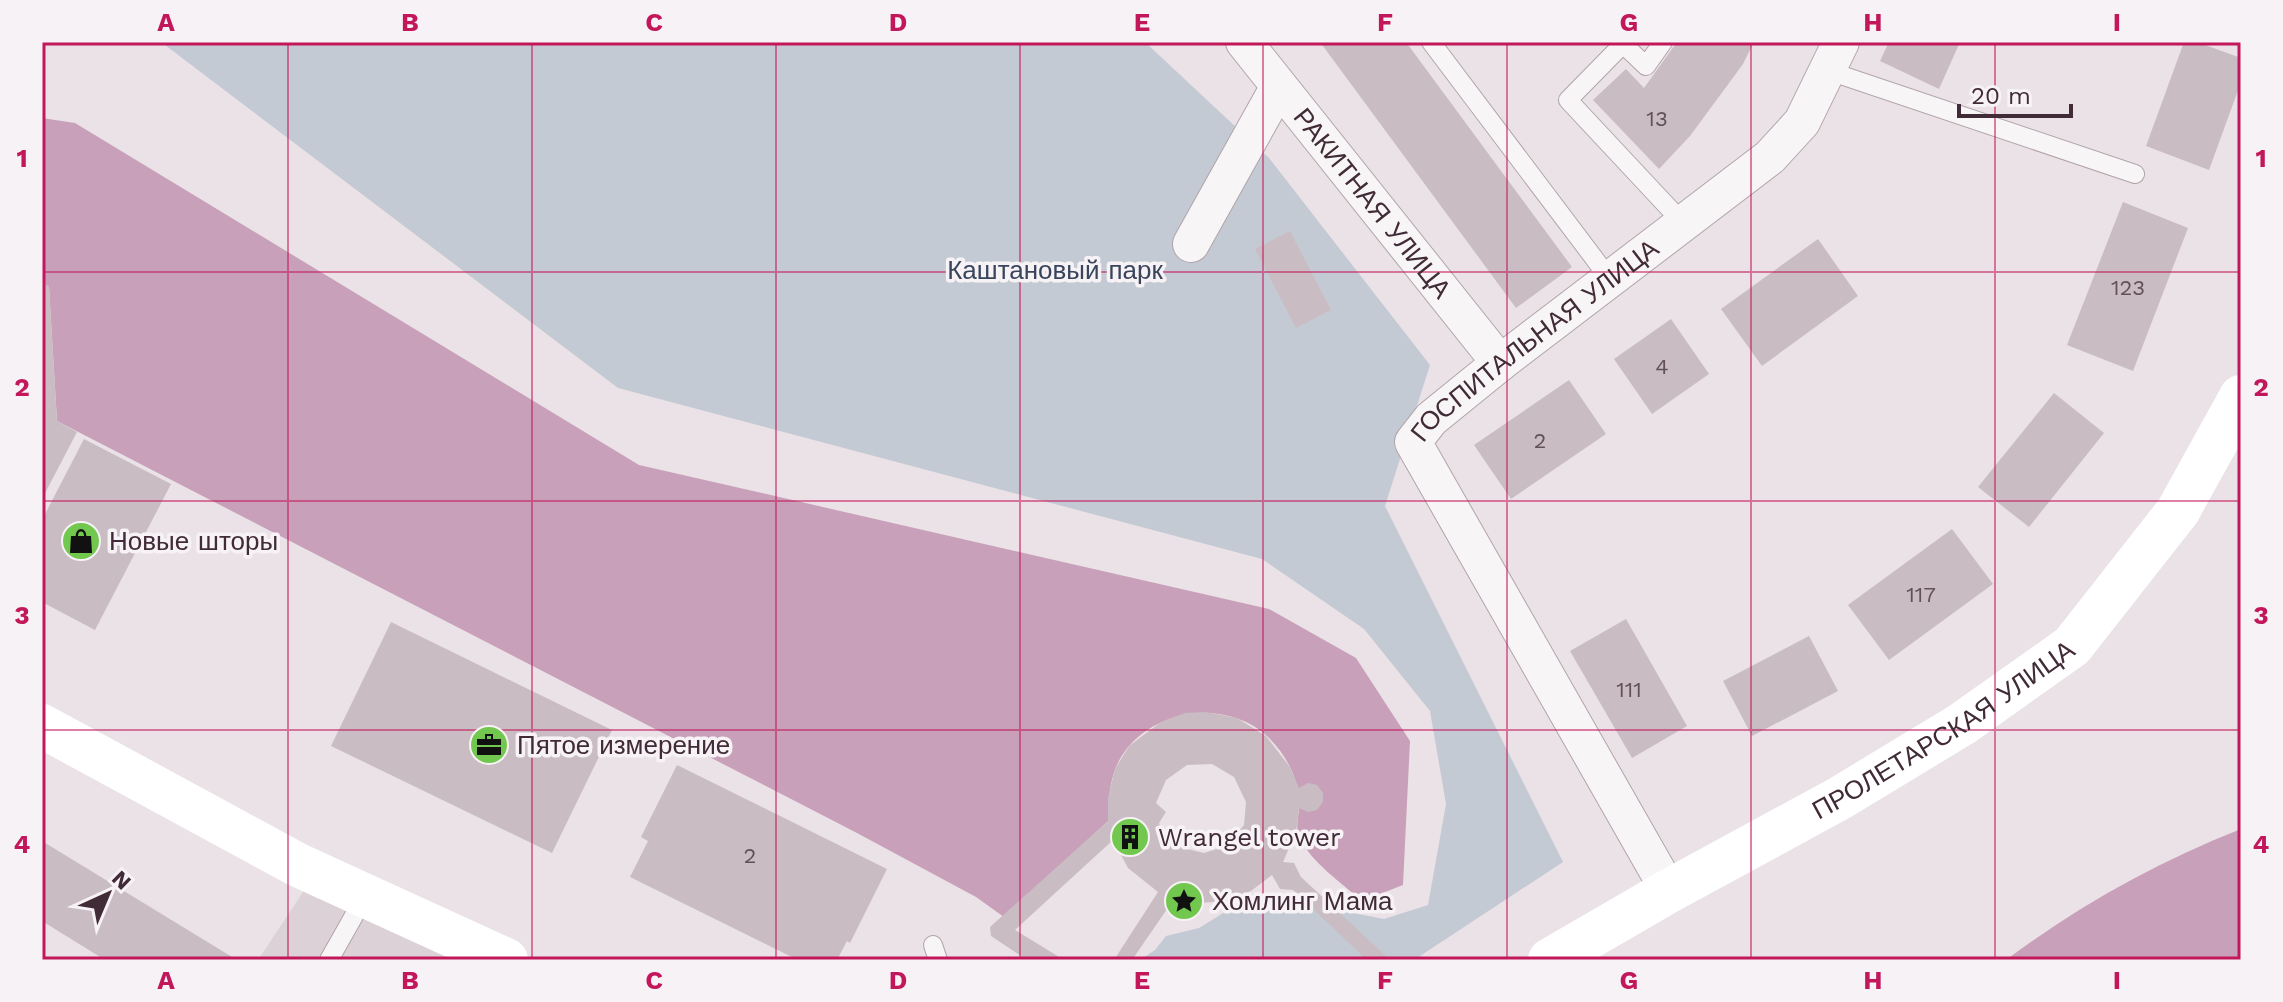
<svg xmlns="http://www.w3.org/2000/svg" width="2283" height="1002" viewBox="0 0 2283 1002" font-family="'Work Sans',sans-serif">
<style>
.built{fill:#dcd1d6}
.green{fill:#c4cad3}
.water{fill:#c8a0b9}
.building{fill:#c9bdc3;fill-rule:evenodd}
.lines{fill:none;stroke-linecap:round;stroke-linejoin:round}
.lane-casing{stroke:#b1a4aa;stroke-width:20}
.street-casing{stroke:#b1a4aa;stroke-width:38}
.lane{stroke:#f8f5f7;stroke-width:18}
.street{stroke:#f8f5f7;stroke-width:36}
.secondary{stroke:#fff;stroke-width:44}
.grid{fill:none;stroke:#c2185b;stroke-width:2;stroke-opacity:0.55}
.labels{text-anchor:middle;dominant-baseline:central;stroke-width:7;stroke-linejoin:round;paint-order:stroke}
.number-label{font-size:22px;fill:#635059}
.street-label{font-size:26px;fill:#412b36;stroke:#f7f2f5}
.park-label{font-size:26px;fill:#39455c;stroke:#f7f2f5}
.poi-label{font-size:26px;fill:#412b36;stroke:#f7f2f5;text-anchor:start}
.neatline{fill:none;stroke:#c2185b;stroke-width:3}
.grid-label{font-size:26px;text-anchor:middle;font-weight:bold;fill:#c2185b}
</style>
<rect width="100%" height="100%" fill="#eae2e6"/>
<path class="built" d="M309 883 470 960H258Z"/>
<path class="green" d="M161 42H1145L1269 158 1430 365 1385 506 1563 862 1414 960H1140L1155 950 1166 936 1199 928 1254 894 1384 919 1428 905 1446 804 1430 711 1364 629 1262 559 618 388Z"/>
<g class="water">
<path d="M42 118 75 123 639 465 1269 609 1356 658 1410 741 1403 885 1362 901C1341 882 1310 862 1299 836 1295 827 1299 816 1299 806 1300 780 1286 754 1267 736 1222 695 1140 711 1116 767 1109 785 1108 803 1108 821L1004 917 976 897 857 833 57 421 49 287 42 282Z"/>
<path d="M2241 829V960H2006C2078 906 2157 862 2241 829Z"/>
</g>
<g class="building">
<path d="M1320 42H1406L1572 267 1516 308Z"/>
<path d="M1677 42H1754L1743 64 1690 136 1659 169 1593 100 1626 69 1644 88Z"/>
<path d="M1889 42H1960L1939 89 1880 61Z"/>
<path d="M2184 42H2197L2241 58V82L2209 170 2146 146Z"/>
<path d="M2123 202 2188 228 2133 371 2067 345Z"/>
<path d="M1290 231 1331 310 1296 328 1255 249Z"/>
<path d="M1818 239 1858 296 1762 366 1721 309Z"/>
<path d="M42 282 49 287 57 421 77 432 42 499Z"/>
<path d="M1671 319 1709 374 1652 414 1614 359Z"/>
<path d="M1569 380 1606 434 1511 499 1474 445Z"/>
<path d="M2054 393 2104 433 2029 527 1978 487Z"/>
<path d="M84 439 171 484 95 630 42 602V520Z"/>
<path d="M1952 529 1993 584 1889 660 1848 605Z"/>
<path d="M1626 619 1687 726 1632 758 1570 651Z"/>
<path d="M391 622 612 730 552 853 331 746Z"/>
<path d="M1809 636 1838 691 1752 736 1723 681Z"/>
<path d="M1206 712 1237 718 1266 736 1290 767 1299 788 1308 783 1317 785 1323 793V802L1317 810 1308 812 1299 808 1296 832 1283 862 1294 863 1301 877 1387 957 1367 960 1293 890 1280 889 1272 875 1251 891 1226 901 1200 903 1174 899 1132 960H1114L1158 892 1128 868 1113 840 1015 930 1064 960H1027L991 936 990 927 1108 821V798L1115 769 1129 746 1161 722 1185 713ZM1212 764 1234 777 1246 802 1244 825 1237 833 1227 830 1222 834 1223 847 1204 853 1179 847 1161 829 1159 823 1166 812 1156 803 1166 780 1187 765Z"/>
<path d="M677 765 887 869 850 943 847 941 837 960H798L630 877 648 841 641 837Z"/>
<path d="M42 841 237 960H105L42 921Z"/>
</g>
<g class="lines">
<g class="lane-casing">
<g id="lane">
<path d="M1431 42 1609 278"/>
<path d="M1663 42 1646 66 1623 44 1568 100 1683 223"/>
<path d="M1829 71 2135 174"/>
<path d="M933 945 938 960"/>
<path d="M329 960 364 898"/>
</g>
</g>
<g class="street-casing">
<g id="street">
<path id="s1" d="M1244 42 1500 363"/>
<path d="M1191 244 1278 88"/>
<path id="s2" d="M1669 891 1413 442 1431 419 1500 363 1770 157 1802 122 1841 42"/>
</g>
</g>
<use href="#lane" class="lane"/>
<use href="#street" class="street"/>
<g class="secondary">
<path d="M42 726 298 865 506 960"/>
<path id="s3" d="M1550 960 1669 891 1840 798 1962 724 2072 646 2178 511 2241 397"/>
</g>
</g>
<path class="grid" d="M288 42V960M532 42V960M776 42V960M1020 42V960M1263 42V960M1507 42V960M1751 42V960M1995 42V960M42 272H2241M42 501H2241M42 730H2241"/>
<defs>
<g id="shop-disc" transform="scale(2)"><circle r="9.5" fill="#72c74f" stroke="#f7f2f5"/><path d="M-5-2.5h2.3a2.7 3.5 0 0 1 5.4 0H5L5.5 6h-11ZM-1.5-2.5h3a1.5 2.3 0 0 0-3 0Z" fill="#111"/></g>
<g id="office-disc" transform="scale(2)"><circle r="9.5" fill="#72c74f" stroke="#f7f2f5"/><path d="M-6-3h4V-5.5h4V-3h4V5H-6ZM-1-4.5V-3h2v-1.5ZM-6 0V1H6V0Z" fill="#111"/></g>
<g id="building-disc" transform="scale(2)"><circle r="9.5" fill="#72c74f" stroke="#f7f2f5"/><path d="M-4-6H4V6H1V3H-1V6H-4ZM-2.5-4.3h1.7v1.8h-1.7ZM.8-4.3h1.7v1.8H.8ZM-2.5-1h1.7V.8h-1.7ZM.8-1h1.7V.8H.8Z" fill="#111"/></g>
<g id="sight-disc" transform="scale(2)"><circle r="9.5" fill="#72c74f" stroke="#f7f2f5"/><path d="M0-6L1.8-2.2L6-1.7L2.9 1.2L3.7 5.4L0 3.3L-3.7 5.4L-2.9 1.2L-6-1.7L-1.8-2.2Z" fill="#111"/></g>
</defs>
<g fill-rule="evenodd">
<use href="#shop-disc" x="81" y="541"/>
<use href="#office-disc" x="489" y="745"/>
<use href="#building-disc" x="1130" y="837"/>
<use href="#sight-disc" x="1184" y="901"/>
</g>
<g class="labels">
<g class="number-label">
<text x="1657" y="118">13</text>
<text x="2128" y="287">123</text>
<text x="1662" y="366">4</text>
<text x="1540" y="440">2</text>
<text x="1921" y="594">117</text>
<text x="1629" y="689">111</text>
<text x="750" y="855">2</text>
</g>
<g class="street-label">
<text stroke="none"><textPath href="#s1" startOffset="206">РАКИТНАЯ УЛИЦА</textPath></text>
<text stroke="none"><textPath href="#s2" startOffset="676">ГОСПИТАЛЬНАЯ УЛИЦА</textPath></text>
<text stroke="none"><textPath href="#s3" startOffset="456">ПРОЛЕТАРСКАЯ УЛИЦА</textPath></text>
</g>
<g class="park-label">
<text x="1055" y="270">Каштановый парк</text>
</g>
<g class="poi-label">
<text x="109" y="541">Новые шторы</text>
<text x="517" y="745">Пятое измерение</text>
<text x="1158" y="837">Wrangel tower</text>
<text x="1212" y="901">Хомлинг Мама</text>
</g>
</g>
<rect width="2283" height="1002" fill="none" stroke="#f7f2f5" stroke-width="88"/>
<g transform="translate(108 894) rotate(44)" stroke="#f7f2f5" stroke-width="6" paint-order="stroke">
<path d="M0-6L14 30L0 20L-14 30Z" fill="#412b36"/>
<text y="-12" font-size="22" font-weight="bold" text-anchor="middle" fill="#412b36">N</text>
</g>
<path d="M1959 104v12h112v-12" fill="none" stroke="#412b36" stroke-width="4"/>
<text x="1971" y="104" font-size="24" fill="#412b36" stroke="#f7f2f5" stroke-width="6" paint-order="stroke">20 m</text>
<rect x="44" y="44" width="2195" height="914" class="neatline"/>
<g class="grid-label">
<text x="166" y="31">A</text>
<text x="410" y="31">B</text>
<text x="654" y="31">C</text>
<text x="898" y="31">D</text>
<text x="1142" y="31">E</text>
<text x="1385" y="31">F</text>
<text x="1629" y="31">G</text>
<text x="1873" y="31">H</text>
<text x="2117" y="31">I</text>
<text x="22" y="167">1</text>
<text x="2261" y="167">1</text>
<text x="22" y="396">2</text>
<text x="2261" y="396">2</text>
<text x="22" y="624">3</text>
<text x="2261" y="624">3</text>
<text x="22" y="853">4</text>
<text x="2261" y="853">4</text>
<text x="166" y="989">A</text>
<text x="410" y="989">B</text>
<text x="654" y="989">C</text>
<text x="898" y="989">D</text>
<text x="1142" y="989">E</text>
<text x="1385" y="989">F</text>
<text x="1629" y="989">G</text>
<text x="1873" y="989">H</text>
<text x="2117" y="989">I</text>
</g>
</svg>
